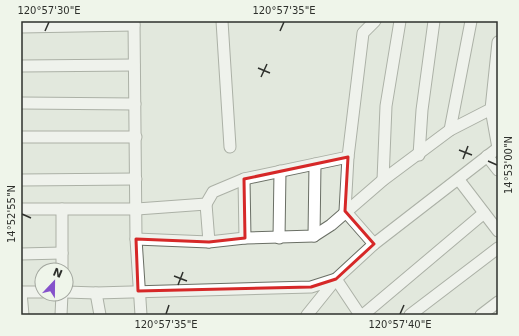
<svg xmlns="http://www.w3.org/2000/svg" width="519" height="336" viewBox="0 0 519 336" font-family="'DejaVu Sans',sans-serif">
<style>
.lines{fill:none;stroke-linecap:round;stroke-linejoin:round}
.minor-casing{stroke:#6a6f65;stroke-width:13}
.minor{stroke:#fff;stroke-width:11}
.marked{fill:none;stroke:#d62828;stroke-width:3;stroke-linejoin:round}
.ticks{fill:none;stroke:#2e302c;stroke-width:1.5}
.neatline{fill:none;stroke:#2e302c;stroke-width:1.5}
.ticks-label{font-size:10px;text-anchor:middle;fill:#2e302c}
</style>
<rect width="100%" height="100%" fill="#e2e8dd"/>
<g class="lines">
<g class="minor-casing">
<g id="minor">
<path d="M134 21 136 239 141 315"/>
<path d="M222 21 230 147"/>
<path d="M21 27 134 25"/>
<path d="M21 66 134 65"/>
<path d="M21 103 135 104"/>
<path d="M497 108 491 109 498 148"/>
<path d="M450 130 471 21"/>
<path d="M21 137H136"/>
<path d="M419 155 422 110 434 21"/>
<path d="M487 156 498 170"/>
<path d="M244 179 245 238"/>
<path d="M21 180 136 179"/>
<path d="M383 180 386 106 400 21"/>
<path d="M459 180 498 231"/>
<path d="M206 204 209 242"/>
<path d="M21 209H137L206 204 213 192 244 179 348 157"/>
<path d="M314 236 315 164"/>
<path d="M279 238 280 171"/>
<path d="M136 239 209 242 245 238 314 236 331 225 383 180 450 130 491 109 498 42"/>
<path d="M374 244 345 211 348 157 363 33 375 21"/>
<path d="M21 254 62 253"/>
<path d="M62 270V209"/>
<path d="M21 292 23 315"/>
<path d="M21 292H42"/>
<path d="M66 292 96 293 311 287 336 279 307 315"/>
<path d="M96 293 100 315"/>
<path d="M61 315 62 294"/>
<path d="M360 315 336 279 374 244 498 148"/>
<path d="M363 315 484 213"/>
<path d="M410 315 498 248"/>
<path d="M481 315 498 302"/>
</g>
</g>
<use href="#minor" class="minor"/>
</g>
<path d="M0 0H519V336H0ZM348 157 345 211 374 244 336 279 311 287 138 291 136 239 209 242 245 238 244 179Z" fill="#e2e8dd" fill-opacity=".55" fill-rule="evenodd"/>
<path class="marked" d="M348 157 345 211 374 244 336 279 311 287 138 291 136 239 209 242 245 238 244 179Z"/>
<path class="ticks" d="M45 31 49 22M280 31 284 22M258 68 270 73M261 77 267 64M459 150 472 155M463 159 468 146M488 161 497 165M22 214 31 218M174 276 187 281M178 285 183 272M166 314 169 305M400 314 404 305"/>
<rect width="519" height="336" fill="none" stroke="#eff5ea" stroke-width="44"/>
<g transform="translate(54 282) rotate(22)"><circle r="19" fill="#eff5ea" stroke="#a2a69e"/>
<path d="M0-3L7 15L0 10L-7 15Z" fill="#8552cb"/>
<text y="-6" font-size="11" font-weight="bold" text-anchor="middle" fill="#2e302c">N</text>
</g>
<rect x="22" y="22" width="475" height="292" class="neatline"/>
<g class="ticks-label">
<text x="49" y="14">120°57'30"E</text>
<text x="284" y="14">120°57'35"E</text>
<text transform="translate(508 165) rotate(-90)" y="4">14°53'00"N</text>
<text transform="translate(11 214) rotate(-90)" y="4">14°52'55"N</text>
<text x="166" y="328">120°57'35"E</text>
<text x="400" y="328">120°57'40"E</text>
</g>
</svg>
